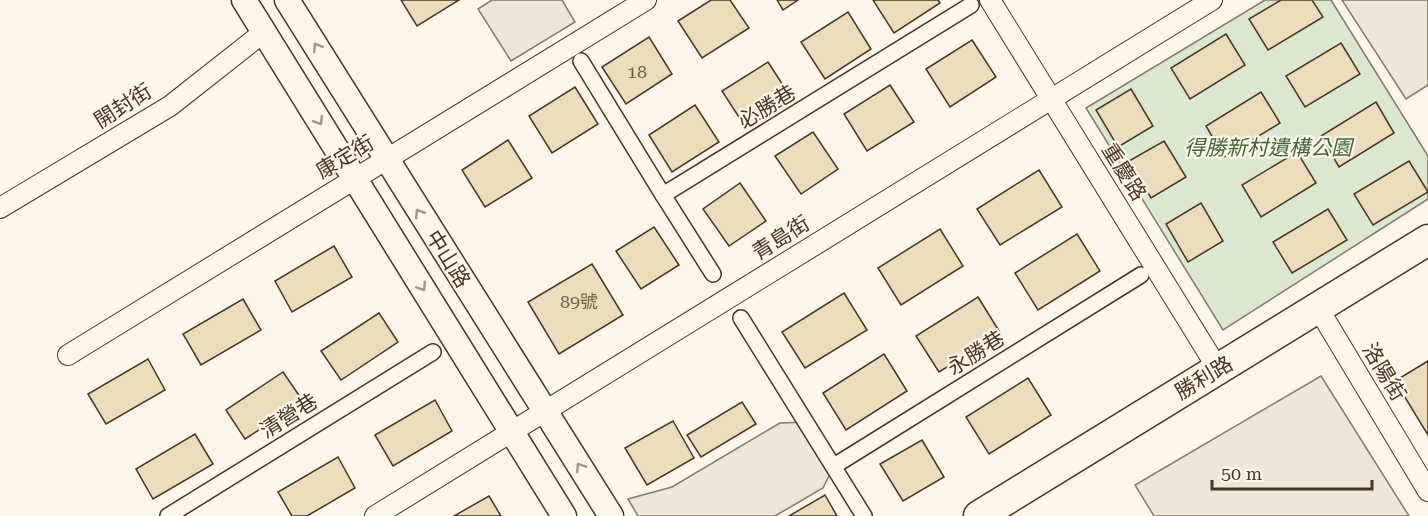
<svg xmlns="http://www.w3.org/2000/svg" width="1428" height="516" viewBox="0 0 1428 516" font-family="'Roboto Serif','Noto Sans TC',serif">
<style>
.green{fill:#dce7d0;stroke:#887966;stroke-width:1.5}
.parking{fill:#ede7d9;stroke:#887966;stroke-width:1.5}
.building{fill:#ecdcbc;stroke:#4a3520;stroke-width:1.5}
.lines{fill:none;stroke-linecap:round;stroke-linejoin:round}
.pedestrian-casing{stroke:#4a3520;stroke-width:18}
.minor-casing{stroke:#4a3520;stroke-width:22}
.tertiary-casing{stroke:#4a3520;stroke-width:27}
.primary-casing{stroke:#4a3520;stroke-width:33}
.pedestrian{stroke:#fbf6e9;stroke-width:15}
.minor{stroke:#fbf6e9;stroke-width:20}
.tertiary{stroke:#fbf6e9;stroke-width:24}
.primary{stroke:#fbf6e9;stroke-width:30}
.oneway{stroke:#a29684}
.labels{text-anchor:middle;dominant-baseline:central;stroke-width:4.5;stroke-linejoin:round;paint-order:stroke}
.number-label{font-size:18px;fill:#725f47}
.street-label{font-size:21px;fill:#4a3520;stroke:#fbf6e9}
.park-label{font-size:21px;font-style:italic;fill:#436837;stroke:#fbf6e9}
</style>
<rect width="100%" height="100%" fill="#fbf6e9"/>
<path class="green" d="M1265 0H1331L1428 156V199L1223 330 1086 108Z"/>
<g class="parking">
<path d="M492 0H562L575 22 511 61 478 9Z"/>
<path d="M1342 0H1428V85L1406 99Z"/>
<path d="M1321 376 1409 516H1154L1135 485Z"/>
<path d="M806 422 834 466 823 488 775 516H638L628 499 672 487 780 423Z"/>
</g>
<g class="building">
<path d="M401 0H459L417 26Z"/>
<path d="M711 0H730L749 28 702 58 678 21Z"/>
<path d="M777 0H798L783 10Z"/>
<path d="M873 0H938L940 3 894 33Z"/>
<path d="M1281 0H1312L1323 17 1268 50 1249 19Z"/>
<path d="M848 12 871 49 825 79 801 42Z"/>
<path d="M1226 34 1245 65 1190 99 1171 68Z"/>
<path d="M649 37 672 74 626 104 602 67Z"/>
<path d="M972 40 996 77 950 107 926 69Z"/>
<path d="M1341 43 1360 74 1305 107 1286 76Z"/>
<path d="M768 62 792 99 746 128 722 91Z"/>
<path d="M890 85 914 122 867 151 844 114Z"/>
<path d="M575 87 598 124 552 153 529 116Z"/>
<path d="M1131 89 1153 126 1118 147 1096 110Z"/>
<path d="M1261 92 1280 123 1224 157 1206 126Z"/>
<path d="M1376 102 1394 133 1339 167 1321 136Z"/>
<path d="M695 105 719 142 672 172 649 135Z"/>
<path d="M813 132 838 169 801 194 775 156Z"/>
<path d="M508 140 532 178 485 207 462 170Z"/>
<path d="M1164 141 1186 177 1151 198 1129 161Z"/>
<path d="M1297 152 1316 183 1261 217 1242 185Z"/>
<path d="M1409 161 1428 192 1373 225 1354 194Z"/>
<path d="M1039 170 1062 207 1000 245 977 209Z"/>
<path d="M740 183 766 221 729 246 703 209Z"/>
<path d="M1201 203 1223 241 1188 262 1166 224Z"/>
<path d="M1328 209 1347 240 1292 273 1273 242Z"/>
<path d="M654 227 679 265 641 289 616 251Z"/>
<path d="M940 229 963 266 901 305 878 268Z"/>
<path d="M1077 234 1100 271 1038 310 1015 273Z"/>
<path d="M334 246 352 277 292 312 275 281Z"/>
<path d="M592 264 623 315 559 354 528 302Z"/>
<path d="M844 293 867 330 805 368 782 332Z"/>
<path d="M978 297 1001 334 939 372 916 336Z"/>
<path d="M243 299 261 330 201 365 183 334Z"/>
<path d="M379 313 398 342 341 380 321 351Z"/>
<path d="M884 354 907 391 846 430 823 393Z"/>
<path d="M148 359 165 390 106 424 88 394Z"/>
<path d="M1428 361V435L1395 381Z"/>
<path d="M283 372 303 401 245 439 226 410Z"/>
<path d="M1028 378 1051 415 989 454 966 417Z"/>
<path d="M435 400 452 431 393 466 375 435Z"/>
<path d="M742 402 756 424 701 457 687 435Z"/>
<path d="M673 421 694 458 647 485 625 448Z"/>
<path d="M195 434 213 464 153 499 136 469Z"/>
<path d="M922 440 944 477 903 501 880 464Z"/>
<path d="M338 457 355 488 307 516H292L278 492Z"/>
<path d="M825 495 837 516H789Z"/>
<path d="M489 496 501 516H454Z"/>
</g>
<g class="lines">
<g class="pedestrian-casing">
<g id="pedestrian">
<path d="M581 61 663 195"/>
<path d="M713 274 663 195 971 5"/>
<path d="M741 318 864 516"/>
<path d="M834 466 1141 275"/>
<path d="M168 516 433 352"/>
</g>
</g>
<g class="minor-casing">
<g id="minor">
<path d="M990 0 1218 369"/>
<path d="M0 208 170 106 264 32"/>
<path d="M1318 308 1428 491"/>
<path d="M68 355 646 0"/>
<path d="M375 516 1212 0"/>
</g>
</g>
<g class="tertiary-casing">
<g id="tertiary">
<path d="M244 0 564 516"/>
<path d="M287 0 611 516"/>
</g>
</g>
<g class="primary-casing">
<path id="primary" d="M979 516 1428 240"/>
</g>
<use href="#pedestrian" class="pedestrian"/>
<use href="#minor" class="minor"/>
<use href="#tertiary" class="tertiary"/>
<use href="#primary" class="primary"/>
</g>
<defs><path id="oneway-chevron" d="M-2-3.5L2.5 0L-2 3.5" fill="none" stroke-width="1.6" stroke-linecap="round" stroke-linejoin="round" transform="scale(1.5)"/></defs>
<g class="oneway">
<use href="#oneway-chevron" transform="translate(317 47) rotate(-122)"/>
<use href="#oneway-chevron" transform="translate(319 121) rotate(58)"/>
<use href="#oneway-chevron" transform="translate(419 213) rotate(-122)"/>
<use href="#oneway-chevron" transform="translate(422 287) rotate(58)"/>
<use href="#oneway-chevron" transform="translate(580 467) rotate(-123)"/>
</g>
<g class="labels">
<g class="number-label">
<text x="637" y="71">18</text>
<text x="579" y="301">89號</text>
</g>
<g class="street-label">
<text transform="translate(123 106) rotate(-32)">開封街</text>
<text transform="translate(767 107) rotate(-31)">必勝巷</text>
<text transform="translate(345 157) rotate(-31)">康定街</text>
<text transform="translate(1124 172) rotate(58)">重慶路</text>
<text transform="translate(781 238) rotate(-32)">青島街</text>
<text transform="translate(448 259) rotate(58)">中山路</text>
<text transform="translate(976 353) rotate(-32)">永勝巷</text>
<text transform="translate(1384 372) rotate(59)">洛陽街</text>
<text transform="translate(1204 378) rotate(-31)">勝利路</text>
<text transform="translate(289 416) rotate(-32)">清營巷</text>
</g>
<g class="park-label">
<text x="1268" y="148">得勝新村遺構公園</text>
</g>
</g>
<path d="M1212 480v9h160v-9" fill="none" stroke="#4a3520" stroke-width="3"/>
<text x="1221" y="480" font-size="18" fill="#4a3520" stroke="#fbf6e9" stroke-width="4.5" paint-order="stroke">50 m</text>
</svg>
